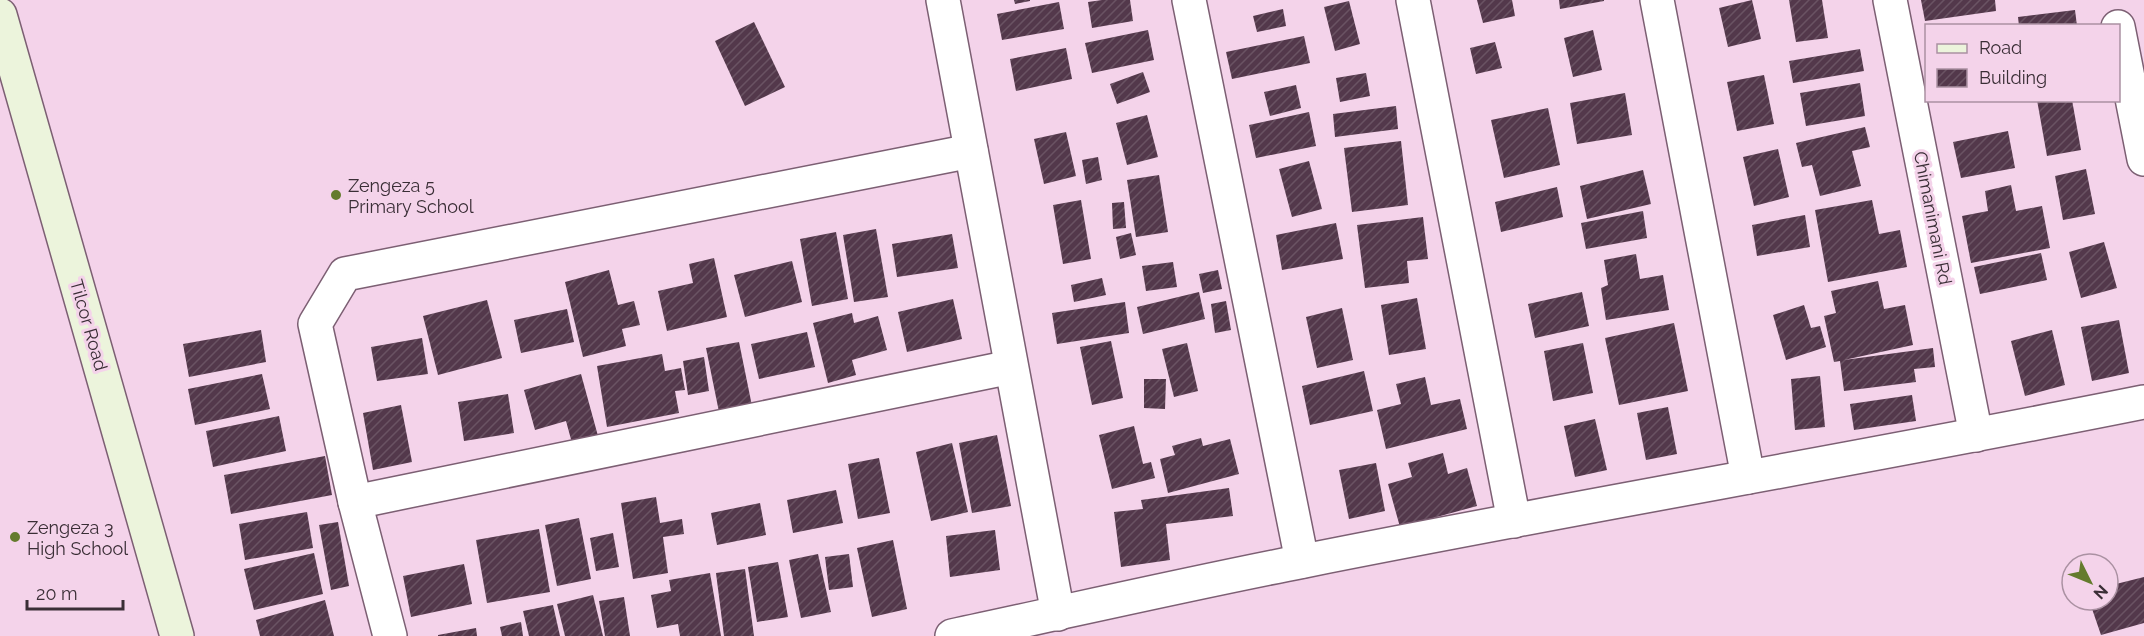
<svg xmlns="http://www.w3.org/2000/svg" width="2144" height="636" viewBox="0 0 2144 636" font-family="Raleway,sans-serif">
<style>
.building{fill:url(#building-hatch)}
.lines{fill:none;stroke-linecap:round;stroke-linejoin:round}
.street-casing{stroke:#7c5f73;stroke-width:36}
.secondary-casing{stroke:#7c5f73;stroke-width:36}
.street{stroke:#fff;stroke-width:33}
.secondary{stroke:#ecf4dc;stroke-width:33}
.poi-dot{fill:#647b2d;stroke:#f4d3ea;stroke-width:2}
.labels{text-anchor:middle;dominant-baseline:central;stroke-width:6;stroke-linejoin:round;paint-order:stroke}
.poi-label{font-size:18px;fill:#3a2e36;stroke:#f4d3ea;text-anchor:start}
.street-label{font-size:18px;fill:#3a2e36;stroke:#f4d3ea}
</style>
<defs>
<pattern id="building-hatch" width="6" height="6" patternUnits="userSpaceOnUse" patternTransform="scale(1.5)"><rect width="6" height="6" fill="#53384b"/><path d="M-1 1l2-2M0 6l6-6M5 7l2-2" fill="none" stroke="#6a5363"/></pattern>
</defs>
<rect width="100%" height="100%" fill="#f4d3ea"/>
<g class="building">
<path d="M1014 0H1030V1L1015 4Z"/>
<path d="M1102 0H1130L1133 21 1092 28 1088 2Z"/>
<path d="M1477 0H1512L1515 16 1483 23Z"/>
<path d="M1559 0H1604V1L1560 9Z"/>
<path d="M1752 0 1761 39 1728 47 1719 8Z"/>
<path d="M1789 0H1822L1828 38 1796 42Z"/>
<path d="M1921 0H1995L1996 11 1925 21Z"/>
<path d="M1349 1 1360 44 1335 51 1324 7Z"/>
<path d="M1059 2 1064 29 1002 40 997 14Z"/>
<path d="M1283 9 1286 26 1257 32 1253 16Z"/>
<path d="M2075 10 2077 26H2019L2018 17Z"/>
<path d="M754 22 785 87 745 106 715 41Z"/>
<path d="M1148 30 1154 60 1092 73 1085 43Z"/>
<path d="M1593 30 1602 70 1573 77 1564 38Z"/>
<path d="M1304 36 1310 63 1232 79 1226 52Z"/>
<path d="M1495 42 1502 68 1476 74 1470 48Z"/>
<path d="M1066 48 1072 79 1016 91 1010 59Z"/>
<path d="M1860 49 1864 71 1793 83 1789 61Z"/>
<path d="M1143 72 1150 92 1117 104 1110 84Z"/>
<path d="M1366 73 1370 96 1340 102 1336 78Z"/>
<path d="M1764 75 1774 124 1737 131 1727 82Z"/>
<path d="M1860 83 1865 116 1806 126 1800 93Z"/>
<path d="M1296 85 1301 108 1270 116 1264 92Z"/>
<path d="M1625 93 1632 135 1577 144 1570 103Z"/>
<path d="M2037 100H2072L2081 150 2047 156Z"/>
<path d="M1396 106 1398 129 1335 137 1333 114Z"/>
<path d="M1548 108 1560 165 1504 178 1491 120Z"/>
<path d="M1309 112 1316 146 1256 158 1249 125Z"/>
<path d="M1147 115 1158 157 1127 165 1116 123Z"/>
<path d="M1865 127 1870 147 1852 151 1861 186 1820 196 1812 165 1802 167 1796 143Z"/>
<path d="M2008 131 2015 168 1961 178 1953 142Z"/>
<path d="M1066 132 1076 176 1044 184 1034 139Z"/>
<path d="M1401 141 1408 205 1352 212 1344 148Z"/>
<path d="M1778 149 1789 197 1754 206 1743 157Z"/>
<path d="M1098 157 1102 180 1086 184 1082 160Z"/>
<path d="M1309 161 1322 209 1292 217 1279 169Z"/>
<path d="M2086 169 2095 214 2063 220 2055 176Z"/>
<path d="M1643 170 1651 204 1587 219 1580 186Z"/>
<path d="M1159 175 1168 232 1136 237 1127 180Z"/>
<path d="M2011 185 2016 211 2042 206 2050 248 1971 263 1962 216 1988 211 1985 191Z"/>
<path d="M1557 187 1563 217 1501 232 1495 202Z"/>
<path d="M1081 200 1091 259 1063 264 1053 205Z"/>
<path d="M1872 200 1879 234 1900 230 1907 267 1828 282 1815 210Z"/>
<path d="M1124 202 1126 228 1113 229 1112 203Z"/>
<path d="M1643 211 1647 238 1586 249 1581 223Z"/>
<path d="M1805 215 1810 247 1757 256 1752 225Z"/>
<path d="M1423 217 1428 259 1407 261 1409 283 1365 288 1357 225Z"/>
<path d="M1336 223 1343 259 1282 270 1276 235Z"/>
<path d="M876 229 888 297 854 302 843 235Z"/>
<path d="M836 232 848 299 812 306 800 239Z"/>
<path d="M1131 233 1136 255 1120 259 1116 237Z"/>
<path d="M952 234 958 268 897 277 892 244Z"/>
<path d="M2104 242 2117 288 2081 298 2069 252Z"/>
<path d="M2041 253 2047 280 1980 294 1974 267Z"/>
<path d="M1636 254 1640 279 1663 275 1669 310 1606 320 1601 288 1608 285 1604 260Z"/>
<path d="M714 258 727 317 667 331 658 291 693 283 689 264Z"/>
<path d="M792 261 802 302 745 317 734 275Z"/>
<path d="M1173 262 1177 287 1146 291 1142 266Z"/>
<path d="M609 270 618 305 634 301 640 325 622 329 626 346 583 357 565 282Z"/>
<path d="M1218 270 1222 289 1203 293 1199 274Z"/>
<path d="M1102 278 1106 295 1074 302 1071 285Z"/>
<path d="M1878 281 1884 309 1905 305 1913 345 1844 360 1933 348 1935 367 1914 369 1916 382 1844 391 1840 361 1834 362 1824 316 1836 313 1831 291Z"/>
<path d="M1199 292 1205 319 1143 334 1137 307Z"/>
<path d="M1582 292 1589 326 1535 338 1528 304Z"/>
<path d="M1417 298 1426 349 1389 355 1381 305Z"/>
<path d="M953 299 962 339 907 352 898 312Z"/>
<path d="M487 300 502 358 438 375 423 316Z"/>
<path d="M1226 301 1231 330 1215 333 1211 304Z"/>
<path d="M1125 302 1129 333 1057 344 1052 313Z"/>
<path d="M1804 305 1811 328 1820 326 1826 347 1786 360 1773 315Z"/>
<path d="M1342 308 1353 360 1317 368 1306 317Z"/>
<path d="M567 309 574 342 521 353 514 320Z"/>
<path d="M852 313 854 323 878 316 887 350 852 360 856 375 828 383 813 323Z"/>
<path d="M2119 320 2129 373 2092 381 2081 327Z"/>
<path d="M1674 323 1688 391 1619 405 1605 338Z"/>
<path d="M261 330 266 362 189 377 183 344Z"/>
<path d="M2052 330 2065 385 2025 396 2011 341Z"/>
<path d="M807 332 815 367 759 379 751 344Z"/>
<path d="M422 338 428 374 377 381 371 347Z"/>
<path d="M1111 341 1123 398 1092 405 1080 347Z"/>
<path d="M739 342 752 406 719 412 706 348Z"/>
<path d="M1187 343 1198 391 1174 397 1162 349Z"/>
<path d="M1583 343 1593 393 1553 401 1544 351Z"/>
<path d="M662 354 665 371 681 368 685 390 675 391 679 413 607 427 597 366Z"/>
<path d="M704 357 709 391 688 395 683 361Z"/>
<path d="M1364 371 1373 411 1310 425 1302 386Z"/>
<path d="M262 374 270 409 195 425 188 389Z"/>
<path d="M581 374 598 436 572 443 566 421 535 430 524 390Z"/>
<path d="M1820 376 1825 427 1795 430 1791 379Z"/>
<path d="M1425 377 1431 405 1460 399 1467 429 1386 449 1377 410 1401 404 1396 384Z"/>
<path d="M1144 379H1166L1165 409 1144 408Z"/>
<path d="M508 394 514 433 464 441 458 402Z"/>
<path d="M1912 395 1916 421 1854 430 1850 404Z"/>
<path d="M401 405 412 462 373 470 363 413Z"/>
<path d="M1668 407 1677 454 1646 460 1637 413Z"/>
<path d="M279 416 286 451 213 467 206 431Z"/>
<path d="M1595 419 1607 470 1575 477 1564 426Z"/>
<path d="M1134 426 1143 464 1151 462 1155 478 1112 489 1099 435Z"/>
<path d="M997 435 1011 506 972 513 959 443Z"/>
<path d="M1201 438 1203 446 1230 439 1239 474 1168 493 1160 459 1175 455 1172 446Z"/>
<path d="M952 443 968 512 931 521 916 452Z"/>
<path d="M1443 453 1448 474 1467 468 1477 506 1400 527 1388 484 1412 477 1408 463Z"/>
<path d="M325 456 332 495 231 514 224 475Z"/>
<path d="M879 458 890 513 858 519 848 464Z"/>
<path d="M1376 463 1385 511 1349 519 1339 470Z"/>
<path d="M1229 488 1233 516 1166 524 1170 560 1121 567 1114 512 1143 509 1141 500Z"/>
<path d="M836 490 843 523 793 533 787 500Z"/>
<path d="M656 497 660 523 682 519 684 534 663 537 668 573 633 579 621 503Z"/>
<path d="M760 503 766 535 717 545 711 513Z"/>
<path d="M307 512 313 548 245 560 239 524Z"/>
<path d="M579 518 591 579 557 586 545 525Z"/>
<path d="M338 522 349 586 331 590 319 525Z"/>
<path d="M539 529 550 592 487 603 476 540Z"/>
<path d="M995 530 1000 570 950 577 946 536Z"/>
<path d="M613 533 619 567 596 571 590 538Z"/>
<path d="M893 540 907 609 872 617 857 548Z"/>
<path d="M314 553 323 594 254 610 244 569Z"/>
<path d="M818 554 831 612 801 618 789 560Z"/>
<path d="M849 554 853 587 829 590 825 557Z"/>
<path d="M778 562 788 617 757 622 748 567Z"/>
<path d="M464 564 472 604 411 617 403 576Z"/>
<path d="M745 569 754 636H724L716 573Z"/>
<path d="M710 573 721 636H680L678 624 657 628 651 595 671 591 669 580Z"/>
<path d="M2144 577V623L2101 635 2089 600H2108V586Z"/>
<path d="M593 595 603 636H565L557 604Z"/>
<path d="M624 597 630 636H605L599 601Z"/>
<path d="M325 600 334 636H260L256 620Z"/>
<path d="M553 605 560 636H529L523 611Z"/>
<path d="M521 622 523 636H502L500 627Z"/>
<path d="M476 628 477 636H438V635Z"/>
</g>
<g class="lines">
<g class="street-casing">
<g id="street">
<path d="M943 0 1058 614"/>
<path d="M1189 0 1302 561"/>
<path d="M1413 0 1514 521"/>
<path d="M1657 0 1748 477"/>
<path d="M1890 0 1976 435"/>
<path d="M2118 27 2144 159"/>
<path d="M355 502 1011 367"/>
<path d="M390 636 355 502 315 324 345 274 971 151"/>
<path d="M952 636C1069 611 1186 584 1304 561 1584 505 1865 458 2144 402"/>
</g>
</g>
<g class="secondary-casing">
<path id="secondary" d="M0 15 177 636"/>
</g>
<use href="#street" class="street"/>
<use href="#secondary" class="secondary"/>
</g>
<g class="poi-dot">
<circle cx="336" cy="195" r="6"/>
<circle cx="15" cy="537" r="6"/>
</g>
<g class="labels">
<g class="poi-label">
<text x="348" y="185">Zengeza 5<tspan x="348" dy="21">Primary School</tspan></text>
<text x="27" y="527">Zengeza 3<tspan x="27" dy="21">High School</tspan></text>
</g>
<g class="street-label">
<text transform="translate(1933 218) rotate(79)">Chimanimani Rd</text>
<text transform="translate(89 325) rotate(74)">Tilcor Road</text>
</g>
</g>
<rect x="1925" y="24" width="195" height="78" fill="#f4d3ea" stroke="#aa91a2" stroke-width="1.5"/>
<rect x="1937" y="44" width="30" height="9" fill="#ecf4dc" stroke="#aa91a2" stroke-width="1.5"/>
<text x="1979" y="54" font-size="18" fill="#3a2e36">Road</text>
<rect x="1937" y="69" width="30" height="18" fill="url(#building-hatch)" stroke="#aa91a2" stroke-width="1.5"/>
<text x="1979" y="84" font-size="18" fill="#3a2e36">Building</text>
<g transform="translate(2090 582) rotate(133)"><circle r="28" fill="#f4d3ea" stroke="#aa91a2" stroke-width="1.5"/>
<path d="M0-4.5L10 22L0 15L-10 22Z" fill="#647b2d"/>
<text y="-9" font-size="16" font-weight="bold" text-anchor="middle" fill="#3a2e36">N</text>
</g>
<path d="M27 600v9h96v-9" fill="none" stroke="#3a2e36" stroke-width="3"/>
<text x="36" y="600" font-size="18" fill="#3a2e36" stroke="#f4d3ea" stroke-width="4.5" paint-order="stroke">20 m</text>
</svg>
